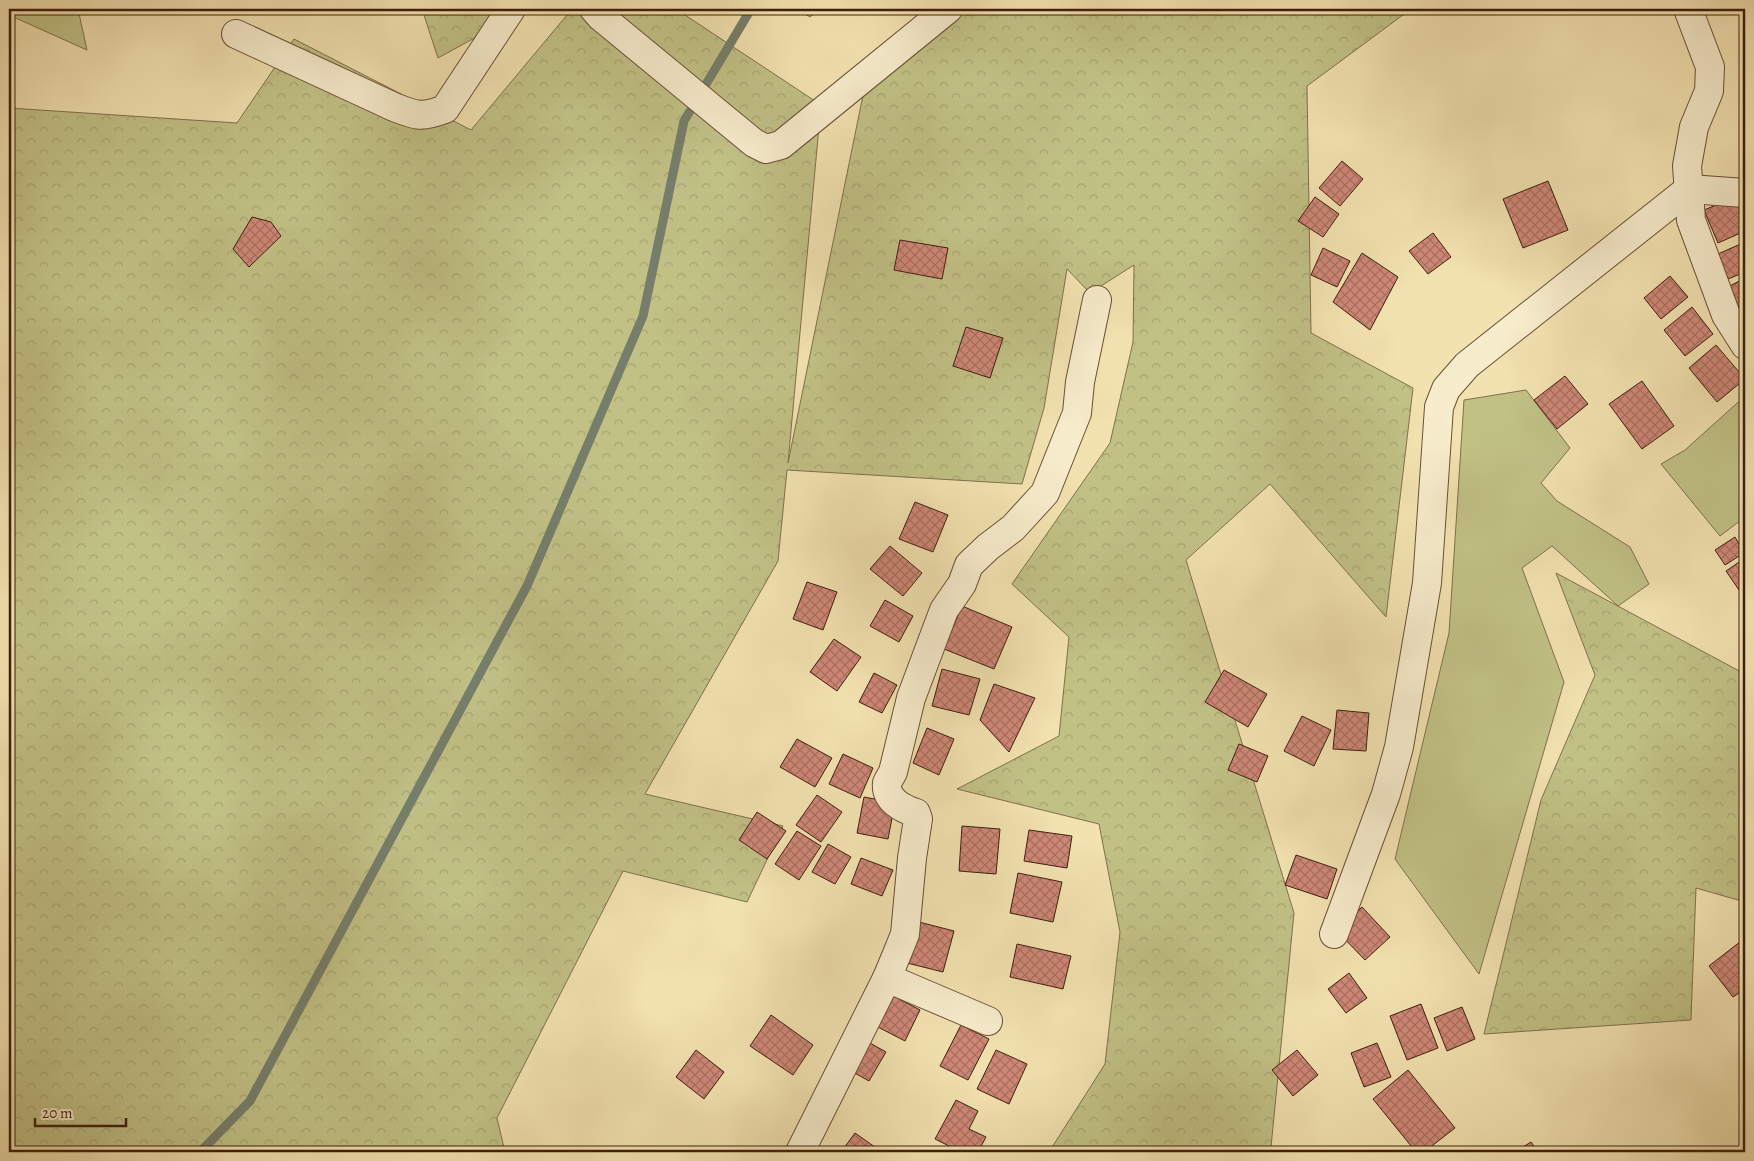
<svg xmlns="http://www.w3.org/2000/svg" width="1754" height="1161" viewBox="0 0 1754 1161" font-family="Alegreya,serif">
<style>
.grass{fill:#c1c186;stroke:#80704a}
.forest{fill:url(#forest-crowns);stroke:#80704a}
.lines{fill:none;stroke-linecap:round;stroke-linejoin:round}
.stream{stroke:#767e6b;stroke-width:9}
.building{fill:url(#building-cross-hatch);stroke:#3e1e0e}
.street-casing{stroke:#6b4f36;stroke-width:30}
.street{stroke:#f7eccc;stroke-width:28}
</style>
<defs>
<pattern id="forest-crowns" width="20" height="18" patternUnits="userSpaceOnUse" patternTransform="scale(1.25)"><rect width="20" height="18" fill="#c1c186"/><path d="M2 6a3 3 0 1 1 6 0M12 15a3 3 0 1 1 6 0" fill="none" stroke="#a7a572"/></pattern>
<pattern id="building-cross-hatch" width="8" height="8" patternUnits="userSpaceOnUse" patternTransform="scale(1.25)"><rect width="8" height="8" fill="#cf8877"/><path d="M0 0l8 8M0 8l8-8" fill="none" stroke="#a96f60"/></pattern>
</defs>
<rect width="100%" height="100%" fill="#f2e2b0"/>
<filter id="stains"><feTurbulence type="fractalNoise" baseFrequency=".004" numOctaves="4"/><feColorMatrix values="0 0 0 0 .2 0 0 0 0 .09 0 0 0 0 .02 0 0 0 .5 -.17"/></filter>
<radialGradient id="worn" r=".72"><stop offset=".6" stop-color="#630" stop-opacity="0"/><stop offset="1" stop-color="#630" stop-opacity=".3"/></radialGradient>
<g class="grass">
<path d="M9 9H78L87 50 9 15Z"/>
<path d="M1526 390 1570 448 1541 483 1557 501 1630 547 1649 584 1618 606 1552 546 1522 568 1564 682 1479 974 1395 859 1449 633 1464 400Z"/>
<path d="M1745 396V517L1720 536 1661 464 1685 450Z"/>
</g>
<g class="forest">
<path d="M422 9H498L491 29 438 58Z"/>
<path d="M572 9H676L821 105 788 463 871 56 930 9H1411L1307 86 1311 333 1413 388 1386 617 1270 484 1186 560 1294 913 1271 1147 1239 1152H1049L1105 1064 1120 932 1099 824 957 789 1059 736 1069 637 1012 584 1110 443 1133 342 1134 265 1090 293 1067 269 1044 408 1022 484 787 470 778 561 645 794 783 826 747 902 623 871 497 1118 505 1152H9V108L237 123 294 39 471 130Z"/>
<path d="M797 9H820L810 17Z"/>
<path d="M1556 573 1745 674V902L1696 888 1691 1020 1484 1034 1541 800 1595 675Z"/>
</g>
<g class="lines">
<path class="stream" d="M200 1152 250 1101 527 586 643 316 684 121 751 9"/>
</g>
<g class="building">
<path d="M1342 161 1363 179 1340 206 1319 188Z"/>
<path d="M1548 181 1568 230 1523 248 1503 199Z"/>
<path d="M1315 197 1339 214 1323 237 1298 221Z"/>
<path d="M1735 197 1745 219V231L1718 243 1704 210Z"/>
<path d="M252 217 271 222 281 236 249 267 233 249Z"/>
<path d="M1433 233 1451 257 1428 274 1409 251Z"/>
<path d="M900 240 948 248 942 279 894 270Z"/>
<path d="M1745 242V272L1728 279 1718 254Z"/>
<path d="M1323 248 1350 261 1337 287 1311 275Z"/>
<path d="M1362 253 1398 277 1370 330 1333 302Z"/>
<path d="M1670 276 1688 297 1661 319 1644 298Z"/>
<path d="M1745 278V303L1738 307 1728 287Z"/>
<path d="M1692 307 1713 334 1685 356 1664 330Z"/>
<path d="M966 327 1003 338 990 378 953 366Z"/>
<path d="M1716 345 1745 379 1717 402 1689 368Z"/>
<path d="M1565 376 1588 404 1557 429 1534 400Z"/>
<path d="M1642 381 1674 426 1642 449 1609 404Z"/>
<path d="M915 502 948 515 933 552 899 539Z"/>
<path d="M1735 537 1744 553 1725 565 1715 550Z"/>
<path d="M890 546 922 573 903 596 870 569Z"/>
<path d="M1745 558V586L1739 590 1726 571Z"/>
<path d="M807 582 837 592 823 630 793 619Z"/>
<path d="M885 600 913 616 899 642 870 626Z"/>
<path d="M962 606 1012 627 994 669 944 649Z"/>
<path d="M834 639 861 657 837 691 810 672Z"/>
<path d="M942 669 980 679 969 715 932 706Z"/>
<path d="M1224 670 1267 694 1248 727 1205 702Z"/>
<path d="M874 673 897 685 882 713 859 702Z"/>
<path d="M994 684 1035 698 1009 752 980 720Z"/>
<path d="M1337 710 1369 713 1366 751 1333 749Z"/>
<path d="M1302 716 1331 730 1314 766 1284 751Z"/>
<path d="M927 728 954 739 939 775 913 763Z"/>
<path d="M797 739 832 758 815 787 780 767Z"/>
<path d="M1239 744 1268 756 1257 782 1228 770Z"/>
<path d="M843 754 873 768 860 798 829 784Z"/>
<path d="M817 795 842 812 821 842 796 825Z"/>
<path d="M864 797 895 803 888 839 857 833Z"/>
<path d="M757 812 786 831 767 859 739 840Z"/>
<path d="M962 826 1000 829 996 874 959 871Z"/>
<path d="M1029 830 1072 836 1067 868 1024 861Z"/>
<path d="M797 831 821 846 799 880 775 864Z"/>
<path d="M828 844 851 857 835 884 812 872Z"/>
<path d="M1296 855 1337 869 1327 899 1285 885Z"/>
<path d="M861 858 893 870 882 896 851 884Z"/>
<path d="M1018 873 1062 882 1053 922 1010 913Z"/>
<path d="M1362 907 1390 937 1365 960 1337 931Z"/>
<path d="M919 922 954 931 943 972 907 963Z"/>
<path d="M1745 938V989L1733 997 1709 966Z"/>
<path d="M1017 944 1071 956 1063 989 1010 977Z"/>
<path d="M1349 973 1367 998 1346 1013 1328 989Z"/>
<path d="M890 994 920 1010 905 1041 874 1025Z"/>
<path d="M1421 1004 1438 1048 1407 1060 1390 1016Z"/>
<path d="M1462 1007 1475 1039 1447 1051 1434 1018Z"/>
<path d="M771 1015 813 1045 793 1075 750 1046Z"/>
<path d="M961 1025 989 1039 968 1080 940 1066Z"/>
<path d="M861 1038 886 1052 869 1081 844 1067Z"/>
<path d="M1377 1043 1391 1077 1364 1087 1351 1053Z"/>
<path d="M696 1050 724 1072 704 1099 676 1077Z"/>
<path d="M996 1050 1027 1064 1009 1104 977 1089Z"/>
<path d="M1297 1050 1318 1075 1293 1096 1272 1070Z"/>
<path d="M1408 1070 1455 1128 1424 1152H1416L1373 1099Z"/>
<path d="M956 1100 978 1111 969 1129 986 1137 978 1152H961L935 1139Z"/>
<path d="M855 1133 882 1152H841Z"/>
<path d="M1531 1142 1538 1152H1515Z"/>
</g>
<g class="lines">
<g class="street-casing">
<g id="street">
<path d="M594 9 601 17 754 143 766 149 781 145 948 9"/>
<path d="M1688 9 1710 67 1709 91 1694 127 1687 166 1691 220 1726 315 1745 345"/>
<path d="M236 34 394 107C417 116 421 118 445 109L511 9"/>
<path d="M1334 934 1386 794 1399 747 1427 583 1439 407 1446 389 1467 365 1689 189 1745 193"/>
<path d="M887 978 988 1021"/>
<path d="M800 1152 887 978 899 949 905 934 912 858 918 819 916 813C903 809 885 800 887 783 888 780 891 776 893 772L911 698 944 610 962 584 969 565 988 547 1013 528 1045 493 1077 413 1080 382 1097 300"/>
</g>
</g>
<use href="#street" class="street"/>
</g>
<rect width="1754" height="1161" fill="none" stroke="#f2e2b0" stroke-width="30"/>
<rect x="10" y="10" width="1734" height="1141" fill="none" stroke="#3e1e0e" stroke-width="2.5"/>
<rect x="15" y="15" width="1724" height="1131" fill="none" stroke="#3e1e0e"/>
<path d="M35 1118v8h91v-8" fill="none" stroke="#3e1e0e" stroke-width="2.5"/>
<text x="42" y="1118" font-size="15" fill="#3e1e0e" stroke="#f7eccc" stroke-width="4" paint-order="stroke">20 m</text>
<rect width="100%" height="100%" filter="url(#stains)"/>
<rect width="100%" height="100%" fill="url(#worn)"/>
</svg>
